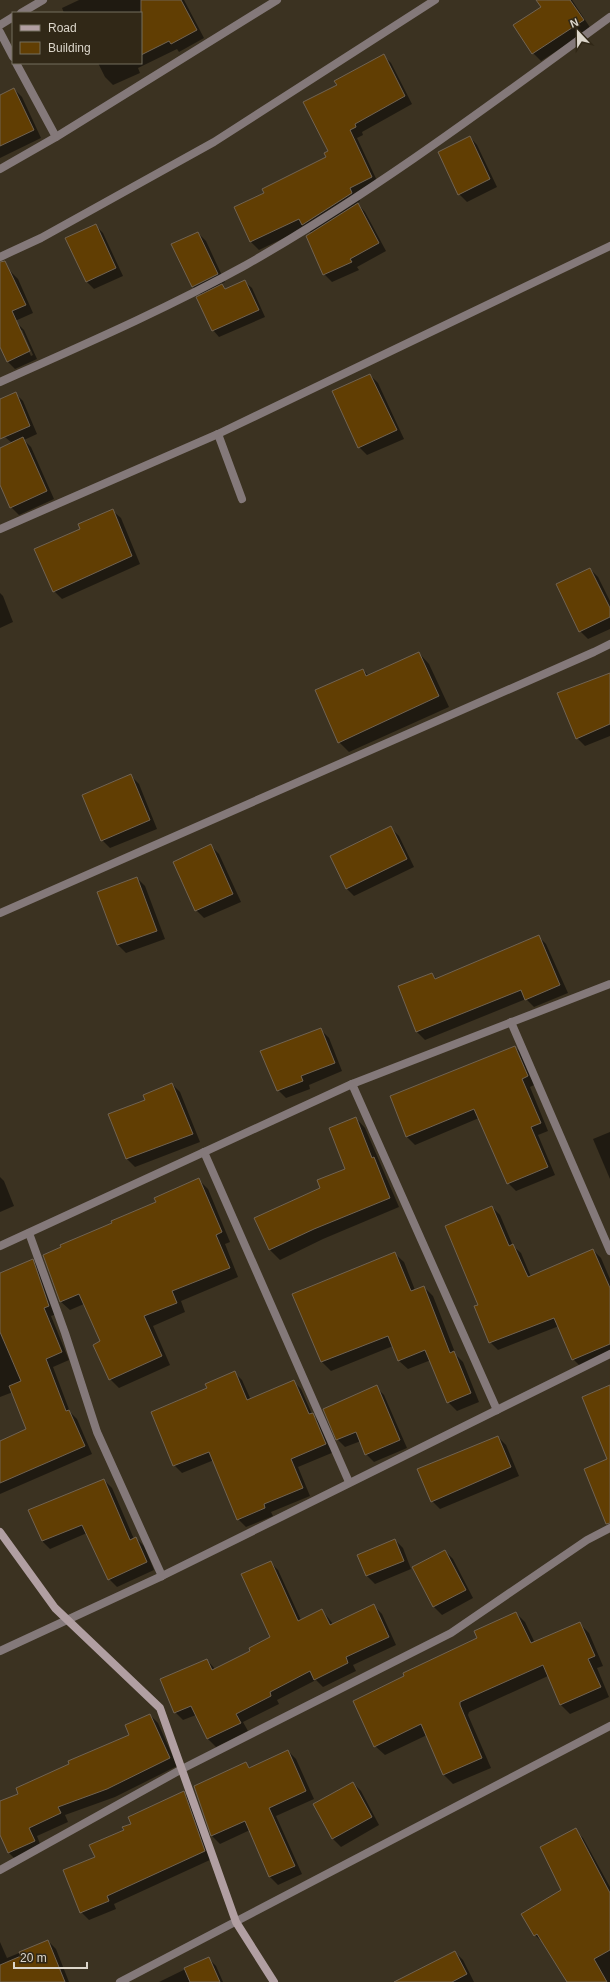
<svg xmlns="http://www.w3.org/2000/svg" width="610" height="1982" viewBox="0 0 610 1982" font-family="Helvetica,sans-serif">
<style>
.shadow{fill:#0007;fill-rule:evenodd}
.building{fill:#613e03;stroke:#716352}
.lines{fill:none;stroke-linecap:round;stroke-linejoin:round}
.street{stroke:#84797a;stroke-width:8}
.secondary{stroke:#b19fa2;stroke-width:8}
</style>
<rect width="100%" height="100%" fill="#3b3221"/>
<g class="shadow">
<path d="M79 0H184L204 38 179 52 177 49 138 68 140 73 113 85 105 77 98 63H141V13H64L62 8Z"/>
<path d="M546 0H572L591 29 541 61 533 53 542 7Z"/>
<path d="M383 55 391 63 412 104 362 132 363 135 357 138 379 185 357 196 360 201 357 203 365 212 386 251 357 267 359 270 332 282 324 274 311 233 305 228 259 250 251 242 235 208 265 193 327 158 338 86Z"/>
<path d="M14 89 22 97 41 138 0 158V96Z"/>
<path d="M470 137 477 145 497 187 467 202 459 194Z"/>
<path d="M95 225 103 233 123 276 94 289 86 281Z"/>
<path d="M198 233 206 241 225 282 221 284 227 290 245 282 252 288 265 317 219 337 213 330 202 296 193 287Z"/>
<path d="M10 271 18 279 33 313 15 321 24 330 37 359 15 369 7 361 0 344V276ZM19 330H22L33 355 31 356Z"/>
<path d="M370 375 378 383 404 439 367 455 359 447 333 392Z"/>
<path d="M15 393 23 401 37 434 24 440 31 447 54 499 19 515 11 507 0 482V449L12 443 5 437 0 425V400Z"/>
<path d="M113 511 121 518 140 564 62 599 54 591Z"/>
<path d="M590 569 598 577 610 601V629L588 639 580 631Z"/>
<path d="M0 593 3 596 13 622 0 628Z"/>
<path d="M419 653 429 664 449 707 349 752 339 742 363 670 369 676Z"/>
<path d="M610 674V736L585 746 577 738 558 693Z"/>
<path d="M131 776 139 784 157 829 110 848 102 840Z"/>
<path d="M391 828 399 836 414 867 354 896 346 888Z"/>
<path d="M211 846 219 854 241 902 204 918 196 910Z"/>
<path d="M137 878 145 886 165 939 126 953 118 945 98 893Z"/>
<path d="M538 936 546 944 568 993 534 1007 526 999 425 1040 417 1032 399 987 432 974 437 979Z"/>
<path d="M321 1030 329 1038 342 1071 309 1085 310 1089 286 1098 278 1090Z"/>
<path d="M515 1047 523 1055 536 1084 530 1087 548 1131 538 1135 555 1175 516 1191 508 1183 479 1118 415 1145 407 1137 392 1096Z"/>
<path d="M172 1084 180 1092 200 1142 135 1167 127 1159 110 1115 146 1101Z"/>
<path d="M356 1118 365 1128 399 1207 323 1239 280 1260 270 1250 256 1218 322 1189 346 1169Z"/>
<path d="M610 1132V1179L593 1139Z"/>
<path d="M0 1177 4 1181 14 1206 0 1212Z"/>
<path d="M199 1180 208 1189 230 1242 225 1244 238 1277 181 1301 185 1312 153 1326 170 1365 119 1388 110 1379 101 1342 84 1304 70 1310 60 1301 157 1203Z"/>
<path d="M492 1207 500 1215 513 1246 521 1253 531 1277 593 1250 601 1258 610 1279V1355L581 1367 573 1359 559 1326 498 1350 490 1342 479 1305Z"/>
<path d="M394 1253 404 1262 415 1290 424 1287 433 1296 456 1355 463 1362 479 1402 457 1411 448 1402 431 1360 408 1369 398 1360 393 1346 331 1371 322 1362 293 1294Z"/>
<path d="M32 1260 40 1268 57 1314 51 1316 69 1360 53 1367 70 1412 77 1419 92 1454 0 1494V1442L28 1429 13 1392 0 1397V1274Z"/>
<path d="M234 1372 242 1380 251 1400 293 1381 301 1389 312 1414 320 1422 334 1452 298 1467 310 1496 271 1512 273 1516 246 1527 238 1519 214 1460 182 1473 174 1465 208 1389Z"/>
<path d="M376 1387 384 1395 407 1448 374 1462 366 1454 361 1441 345 1447 337 1439Z"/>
<path d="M498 1437 506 1445 519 1476 440 1509 432 1501Z"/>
<path d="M104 1480 112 1488 134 1539 136 1538 144 1546 154 1570 117 1587 109 1579 87 1533 50 1549 42 1541Z"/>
<path d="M395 1540 403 1548 411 1569 375 1584 367 1576 359 1555Z"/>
<path d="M445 1551 453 1559 473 1598 442 1615 434 1607 413 1567Z"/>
<path d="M270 1562 278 1570 301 1620 322 1610 333 1624 374 1606 382 1614 396 1645 353 1665 356 1671 323 1687 316 1680 277 1700 279 1704 243 1722 248 1731 216 1747 208 1739 196 1715 183 1720 175 1712 161 1679 207 1660 216 1670 252 1651 271 1638Z"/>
<path d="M516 1613 525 1622 535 1643 580 1624 589 1633 603 1666 597 1668 609 1697 570 1714 561 1705 548 1676 469 1712 468 1715 491 1768 453 1784 444 1775 427 1735 385 1755 375 1746 406 1676 479 1638Z"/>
<path d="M150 1715 158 1723 177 1766 115 1797 65 1815 68 1822 37 1836 42 1849 17 1861 9 1853 0 1832V1803L19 1794 130 1735Z"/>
<path d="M288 1751 296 1759 314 1799 276 1816 302 1874 278 1885 270 1877 250 1830 220 1844 212 1836 195 1787 245 1763 251 1768Z"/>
<path d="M353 1783 361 1791 379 1825 341 1847 333 1839 314 1804Z"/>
<path d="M183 1792 191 1800 212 1859 114 1904 116 1909 89 1920 81 1912 96 1858 133 1824Z"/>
<path d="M575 1830 583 1838 610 1887V1982H568L543 1943 535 1935 563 1890Z"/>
<path d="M48 1941 56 1949 69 1982H0V1942L7 1958Z"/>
<path d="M455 1952 463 1960 474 1982H423Z"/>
<path d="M208 1958 216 1966 223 1982H159Z"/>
</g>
<g class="building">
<path d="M141 0H181L197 30 171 44 169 41 141 55Z"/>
<path d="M536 0H570L584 20 532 54 513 25 541 7Z"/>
<path d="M384 54 405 96 355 124 356 127 350 130 372 177 350 188 352 193 302 225 299 219 250 242 234 207 264 193 262 189 326 157 324 153 328 151 303 102 337 85 334 81Z"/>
<path d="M14 88 34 130 0 146V95Z"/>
<path d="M470 136 490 179 458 195 438 152Z"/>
<path d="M358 203 379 243 350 259 352 262 323 275 306 236Z"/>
<path d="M96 224 116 268 86 282 65 238Z"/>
<path d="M198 232 218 274 192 287 171 244Z"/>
<path d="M5 261 26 305 12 311 30 351 7 362 0 347V262Z"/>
<path d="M245 280 259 310 212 331 196 297 222 284 225 289Z"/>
<path d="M370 374 397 430 358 448 332 391Z"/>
<path d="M16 392 30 426 0 439V399Z"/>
<path d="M23 437 47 491 10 508 0 485V448Z"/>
<path d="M113 509 132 556 53 592 34 549 80 529 78 524Z"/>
<path d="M590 568 610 608V617L579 632 556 584Z"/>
<path d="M419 652 439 696 338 743 315 690 363 669 366 676Z"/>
<path d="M610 673V724L576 739 557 693Z"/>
<path d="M131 774 150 820 101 841 82 795Z"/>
<path d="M391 826 407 859 346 889 330 856Z"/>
<path d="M211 844 233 894 195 911 173 862Z"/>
<path d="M137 877 157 931 117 945 97 892Z"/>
<path d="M539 935 560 985 525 1000 521 990 416 1032 398 986 432 973 435 979Z"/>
<path d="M321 1028 335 1063 301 1076 303 1081 277 1091 260 1051Z"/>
<path d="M515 1046 528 1076 522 1079 541 1123 531 1127 548 1167 507 1184 474 1109 406 1137 390 1096Z"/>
<path d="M172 1083 193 1134 126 1159 108 1114 145 1100 143 1095Z"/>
<path d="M356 1117 372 1158 374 1157 390 1198 314 1229 269 1250 254 1218 320 1188 317 1180 345 1169 329 1128Z"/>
<path d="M199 1178 222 1232 216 1235 230 1268 172 1291 177 1303 144 1316 162 1356 109 1380 93 1345 100 1341 79 1294 60 1302 43 1255 61 1247 60 1245 112 1223 111 1221 156 1202 154 1198Z"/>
<path d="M492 1206 509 1246 513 1244 528 1277 593 1249 610 1288V1344L572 1360 554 1318 489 1343 474 1306 478 1305 445 1226Z"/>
<path d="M395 1252 411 1291 424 1286 450 1353 454 1351 471 1393 447 1403 425 1350 398 1361 388 1336 321 1362 292 1294Z"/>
<path d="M33 1259 49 1306 44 1308 62 1352 46 1359 66 1411 69 1410 85 1446 0 1483V1441L26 1429 9 1386 21 1381 0 1332V1273Z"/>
<path d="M235 1371 247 1400 294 1380 309 1414 313 1413 326 1444 291 1459 303 1488 264 1504 265 1508 237 1520 209 1452 173 1466 151 1412 207 1388 205 1384Z"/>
<path d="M377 1385 400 1440 365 1455 356 1432 336 1440 323 1409Z"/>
<path d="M610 1385V1523L606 1524 584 1469 607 1459 582 1397Z"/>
<path d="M498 1436 511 1467 431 1502 417 1469Z"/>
<path d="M104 1479 130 1540 136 1537 147 1562 108 1580 82 1525 42 1541 28 1510Z"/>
<path d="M395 1539 404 1561 366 1576 357 1555Z"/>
<path d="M445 1550 466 1590 433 1607 412 1567Z"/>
<path d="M271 1561 298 1621 322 1609 330 1625 374 1604 389 1637 346 1657 348 1663 314 1680 310 1671 270 1692 271 1696 236 1714 241 1723 207 1739 191 1706 174 1713 160 1679 207 1659 212 1670 250 1651 249 1648 270 1637 241 1574Z"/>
<path d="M516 1612 531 1643 580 1622 595 1656 588 1659 601 1687 560 1705 543 1665 460 1702V1705L482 1758 443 1775 421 1724 374 1747 353 1701 404 1676 403 1673 477 1638 474 1631Z"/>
<path d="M150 1714 170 1758 107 1789 58 1807 61 1813 29 1828 35 1841 8 1853 0 1835V1801L18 1794 16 1788 69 1764 68 1761 129 1735 125 1725Z"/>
<path d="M288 1750 306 1791 269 1808 295 1866 269 1877 245 1821 211 1836 194 1786 246 1762 249 1768Z"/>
<path d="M353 1782 372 1817 332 1839 313 1804Z"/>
<path d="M184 1791 205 1851 107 1896 109 1901 80 1913 63 1870 95 1857 89 1845 124 1830 122 1827 131 1824 128 1817Z"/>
<path d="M576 1828 610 1893V1950L594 1959 607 1982H567L537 1934 534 1936 521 1914 561 1890 540 1847Z"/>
<path d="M48 1940 65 1982H0V1965L21 1956 19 1952Z"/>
<path d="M455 1951 467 1974 452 1982H394Z"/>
<path d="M209 1957 220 1982H190L184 1968Z"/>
</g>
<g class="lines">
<g class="street">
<path d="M21 13 43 0"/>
<path d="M0 25 13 17"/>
<path d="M0 32 13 57"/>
<path d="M16 63 56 137"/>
<path d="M0 169 56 137 277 0"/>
<path d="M0 257 41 238 214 142 435 0"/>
<path d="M0 382C83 345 166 309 246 265 374 192 491 104 610 17"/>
<path d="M218 434 242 499"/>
<path d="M0 529 218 434 610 246"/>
<path d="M0 913 594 652 610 644"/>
<path d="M511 1022 610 1251"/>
<path d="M352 1084 497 1410"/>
<path d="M204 1152 349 1482"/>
<path d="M29 1233 65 1333 97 1432 162 1576"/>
<path d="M0 1246 352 1084 610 984"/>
<path d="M0 1651 162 1576 610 1354"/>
<path d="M0 1870 182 1769 451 1633 587 1540 610 1528"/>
<path d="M120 1982 610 1726"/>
</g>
<path class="secondary" d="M0 1532 55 1608 160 1708 236 1922 274 1982"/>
</g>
<rect x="12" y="12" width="130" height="52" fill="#312817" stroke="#756e5f"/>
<rect x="20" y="25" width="20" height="6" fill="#b19fa2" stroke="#756e5f"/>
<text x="48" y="32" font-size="12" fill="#dcd6cb">Road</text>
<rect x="20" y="42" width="20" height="12" fill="#613e03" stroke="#756e5f"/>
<text x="48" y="52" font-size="12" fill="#dcd6cb">Building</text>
<g transform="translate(578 32) rotate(338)" stroke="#312817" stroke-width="3" paint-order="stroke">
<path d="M0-3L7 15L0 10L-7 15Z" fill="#dcd6cb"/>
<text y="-6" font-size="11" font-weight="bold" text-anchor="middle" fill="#dcd6cb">N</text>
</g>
<path d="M14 1962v6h73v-6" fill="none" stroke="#dcd6cb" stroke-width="2"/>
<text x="20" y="1962" font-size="12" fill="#dcd6cb" stroke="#312817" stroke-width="3" paint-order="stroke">20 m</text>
</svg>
